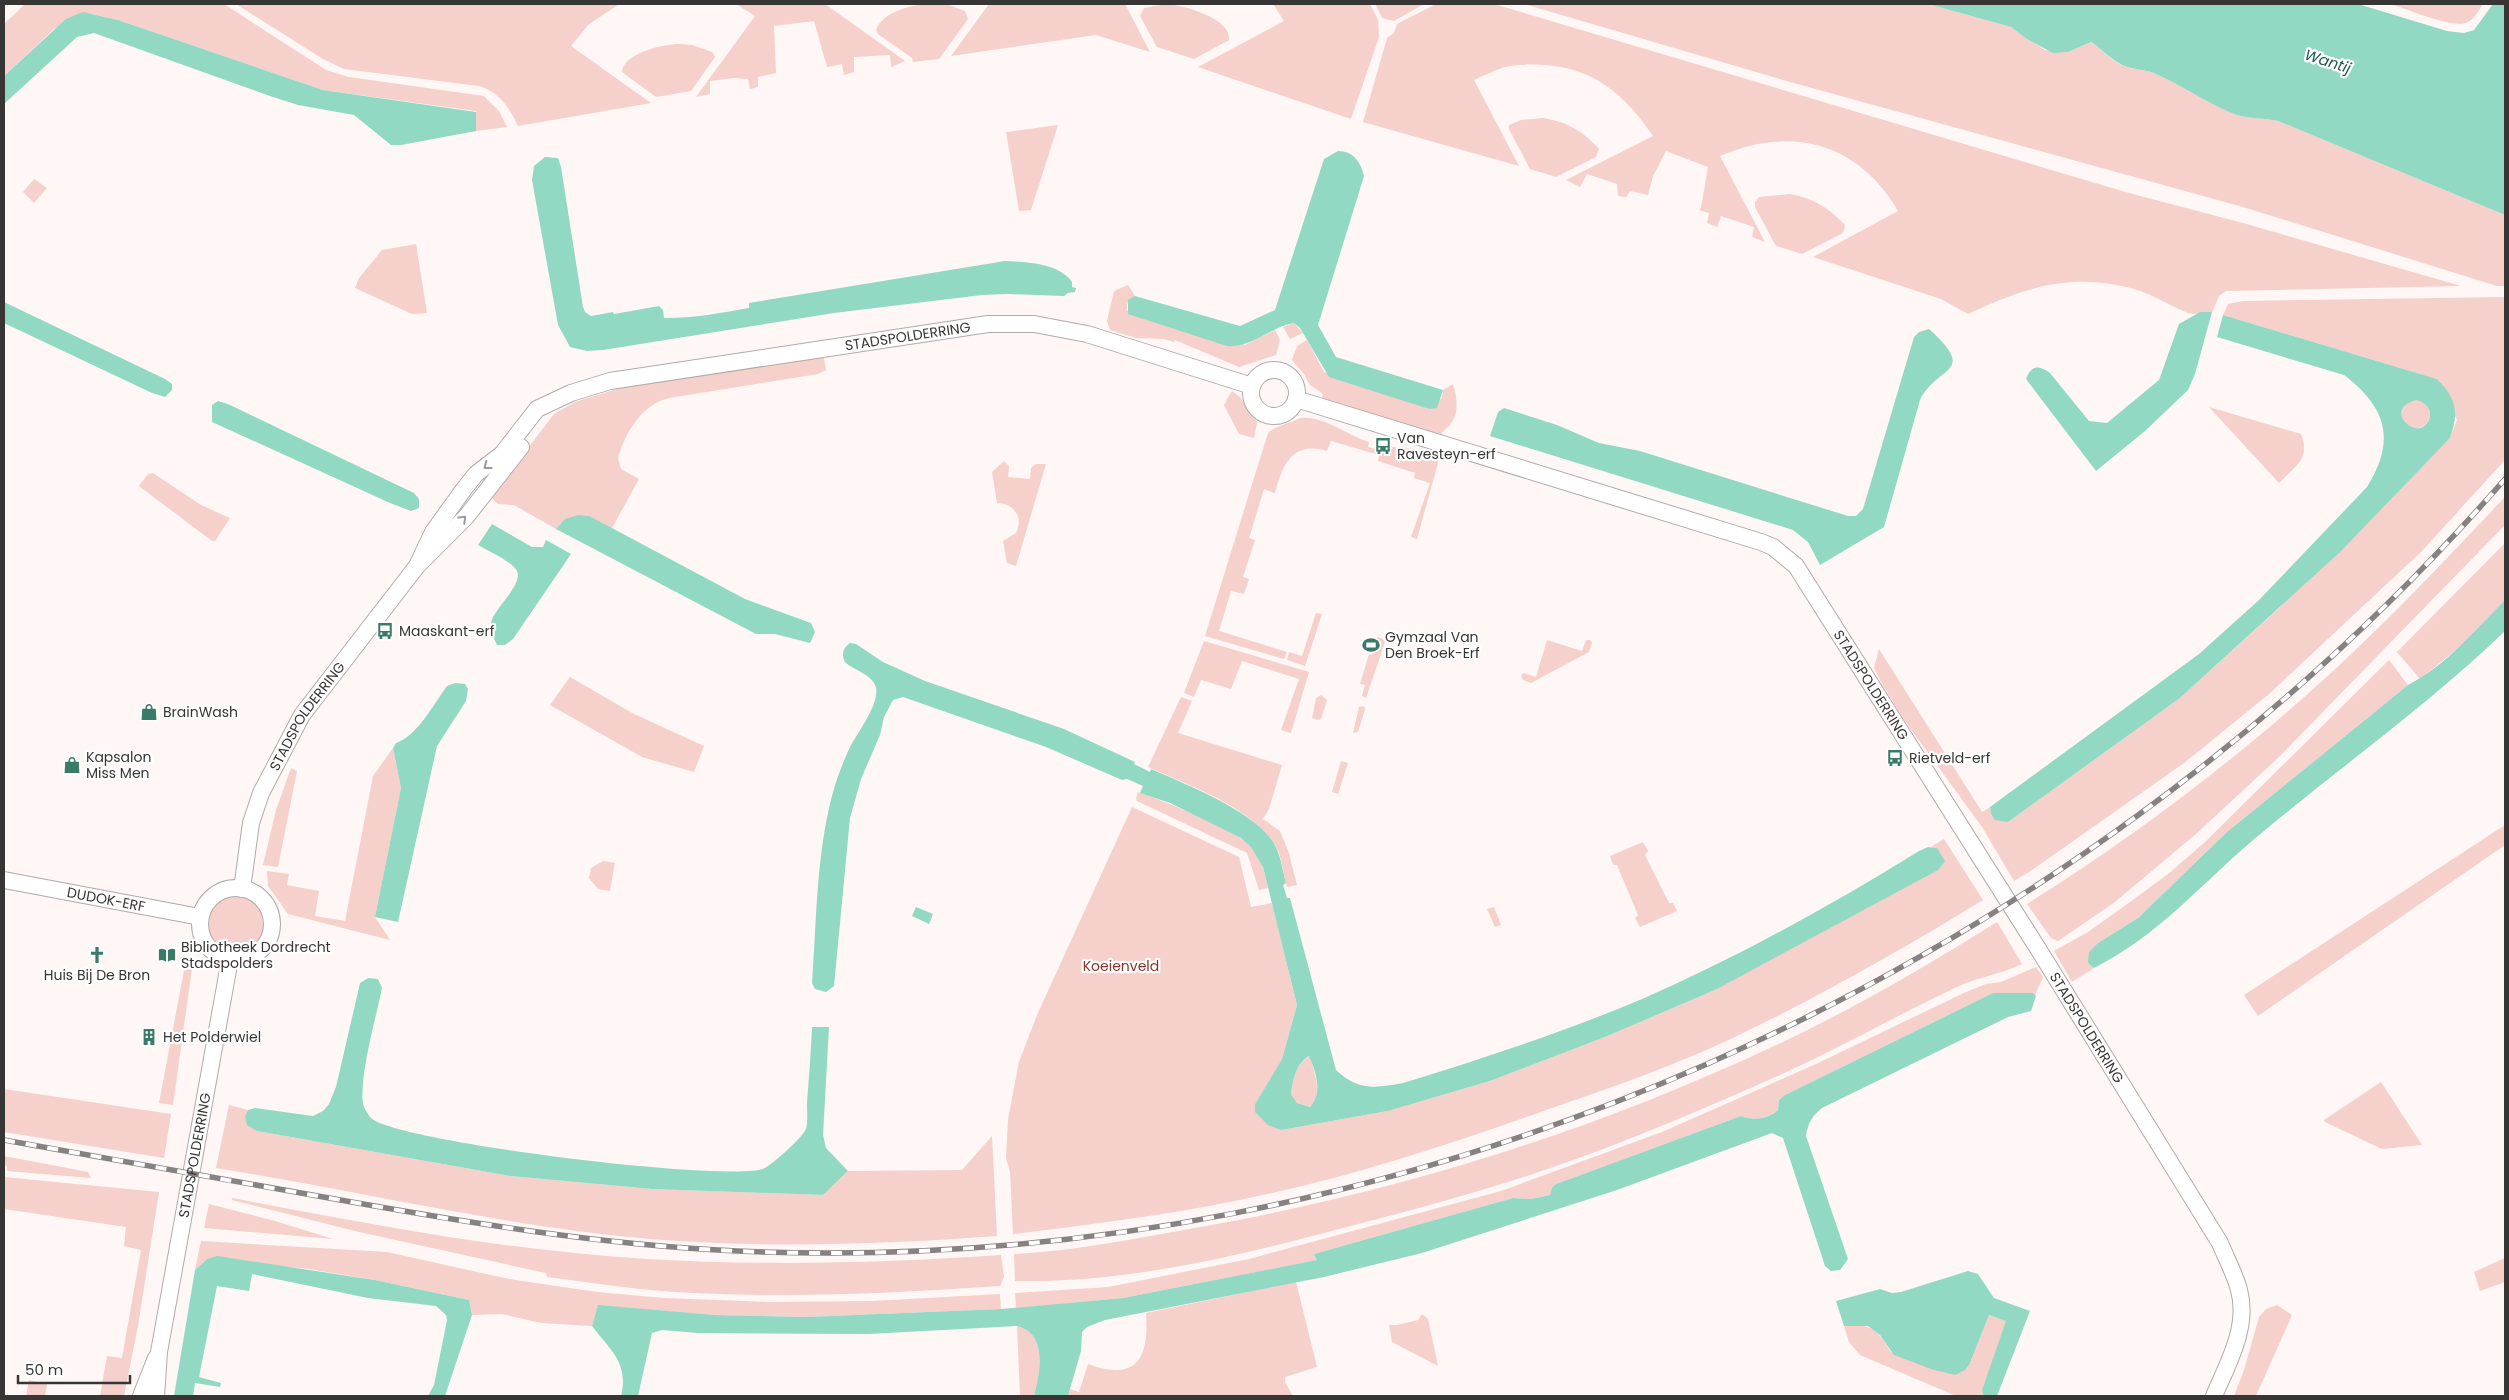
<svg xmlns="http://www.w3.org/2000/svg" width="2509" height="1400" viewBox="0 0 2509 1400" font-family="Poppins,sans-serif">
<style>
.green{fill:#f6d0ca}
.water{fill:#92d9c4;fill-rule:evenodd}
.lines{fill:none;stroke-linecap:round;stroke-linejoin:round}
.secondary-casing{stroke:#b1aaa9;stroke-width:18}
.secondary{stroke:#fff;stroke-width:16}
.rail-casing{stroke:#868281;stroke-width:5.5}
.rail{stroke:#fff;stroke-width:4;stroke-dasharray:11;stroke-linecap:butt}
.oneway{stroke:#9c9a9a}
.labels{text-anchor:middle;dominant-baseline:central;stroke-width:4.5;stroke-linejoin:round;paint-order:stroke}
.street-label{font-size:14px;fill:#383635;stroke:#fff}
.poi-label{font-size:14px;fill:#383635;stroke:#fff;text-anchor:start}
.park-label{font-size:14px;fill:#82352d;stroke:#fff}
.water-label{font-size:15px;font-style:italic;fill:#1f594b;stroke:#fff}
</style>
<rect width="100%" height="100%" fill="#fef7f6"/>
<g class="green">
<path d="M25 4H224L326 70 349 77 484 96 499 111 507 127 476 131V111L323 90 118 20 93 14 54 29 4 76V24Z"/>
<path d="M236 4H619L588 25 571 46 651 103 518 126C509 107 499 92 479 86L344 69 323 59Z"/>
<path d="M736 4H825L905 61 891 67 890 55 854 57V72L844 75 842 64 827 67 814 21 774 26 776 73 758 77V87L750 89 748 79 734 78 710 81V94L696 97 755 16Z"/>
<path d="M924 4 949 5 965 11 968 19 939 59 913 62 912 58 878 34 876 30C882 13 908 6 924 4Z"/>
<path d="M989 4H1125L1150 52 1096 35 951 56Z"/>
<path d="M1166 4C1183 5 1231 18 1229 40L1194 59 1157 47 1140 16 1144 8Z"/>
<path d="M1273 4H1370L1378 20 1379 37 1351 119 1198 67 1284 21Z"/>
<path d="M1375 4H1424L1394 21 1382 18Z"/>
<path d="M1436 4H1494L2129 193 2243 223 2461 286 2226 291 2219 296 2212 312C2206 312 2199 314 2193 314 2186 314 2152 295 2141 291 2075 271 2027 286 1968 314L1941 299 1813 257 1898 211C1859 143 1791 125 1720 156L1765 242 1752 237 1754 227 1721 216 1717 227 1707 223 1709 213 1699 210 1701 208 1708 167 1666 151 1653 176 1648 195 1630 191 1626 197 1618 196 1617 184 1587 174 1580 187 1566 180 1653 136C1625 95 1596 69 1545 65 1531 64 1516 64 1502 68 1493 71 1483 76 1474 80L1519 166 1363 122 1387 38 1394 33 1397 24Z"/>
<path d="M1524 4H1928L2011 27 2045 50 2068 52 2091 42C2102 49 2109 59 2121 65 2132 70 2147 69 2158 75 2185 87 2209 105 2237 115 2250 119 2264 118 2278 121L2505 215V286H2497L2243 207 1783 80Z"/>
<path d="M2390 4H2483C2479 10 2474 19 2468 22 2455 30 2405 8 2390 4Z"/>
<path d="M679 44 692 45 712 52 715 57 691 91 656 97 622 72C623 53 664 44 679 44Z"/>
<path d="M1543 118C1567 122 1583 131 1599 149L1596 157 1556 177 1530 169 1509 129V125L1521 120Z"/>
<path d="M1058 125 1031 210 1019 211 1006 132Z"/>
<path d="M34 179 47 188 34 203 23 192Z"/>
<path d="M1790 194C1813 198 1829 208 1845 225L1843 233 1802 254 1776 246 1755 207V202L1759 197Z"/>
<path d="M416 244 427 313 412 314 355 288 359 278 382 250Z"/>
<path d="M1128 285 1135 296 1127 304V311L1245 345 1275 330 1280 340 1276 355 1239 367 1175 340 1174 342 1164 339 1136 338 1110 330 1107 321 1114 291Z"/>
<path d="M2505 297V460L2421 552 2269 694 2184 763 2032 870 2014 881 1982 827 1907 724 1882 684 1874 668 1879 649 1982 812 1990 807 1991 814 2008 822 2180 698 2276 611 2450 438 2457 420 2437 379 2223 315 2228 304 2243 301Z"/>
<path d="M1294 323 1303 333 1290 339 1283 327Z"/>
<path d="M1307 340 1324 372 1429 409 1442 398 1443 390 1453 384C1457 398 1460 414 1449 426 1445 430 1443 430 1441 436L1322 398 1323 394 1310 385 1304 374 1292 360 1297 346Z"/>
<path d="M823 352 826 370 818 374 669 398C642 404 625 433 618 458L621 469 639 479 612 528C590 517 576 508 556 529L514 505 498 504 491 497 554 414 575 402 633 384Z"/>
<path d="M1232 391 1240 397 1257 422 1254 438 1239 434 1224 405Z"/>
<circle cx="2416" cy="414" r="14"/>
<path d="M2209 407 2301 434C2311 459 2295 466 2279 483Z"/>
<path d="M1300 418C1323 415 1347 435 1369 442L1368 447 1380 450 1382 446 1415 449 1434 455 1438 463 1417 539 1411 537 1430 483 1414 478 1415 473 1378 461 1379 455 1331 441 1327 451C1292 441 1283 464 1275 493L1264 489 1249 538 1255 540 1243 577 1249 579 1244 594 1231 591 1219 631 1287 652 1284 659 1205 636 1268 433C1273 427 1291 423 1300 418Z"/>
<path d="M1004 461 1009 466 1008 477 1030 479 1031 468 1036 464H1046L1016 566 1007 563 1003 541 1016 533C1024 518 1014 503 997 503L992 472Z"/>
<path d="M153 473 201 505 230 518 215 541H212L139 486 148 474Z"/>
<path d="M2505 497V525L2279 757 2197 833 2115 902 2058 941 2051 938 2027 904C2151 826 2269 735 2374 632 2419 589 2462 542 2505 497Z"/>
<path d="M2505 543V600L2463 644 2420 679 2397 652Z"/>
<path d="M1316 613 1322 614 1305 666 1287 660 1289 652 1302 656Z"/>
<path d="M1377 637 1383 639 1385 642 1366 698 1362 696 1365 685 1360 684 1369 654 1372 655Z"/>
<path d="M1547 640 1582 651 1586 640H1590L1592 643 1589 652 1531 683 1523 680 1521 676 1523 673 1536 677Z"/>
<path d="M1204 641 1309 672 1291 733 1281 730 1299 679 1242 661 1231 689 1201 680 1194 697 1184 693Z"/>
<path d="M2389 660 2408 685 2227 832 2138 918 2098 943 2088 963 2094 968 2072 982 2054 951 2088 932 2119 910 2168 874 2205 842Z"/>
<path d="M570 677 634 714 704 746 694 772 642 757 550 705Z"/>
<path d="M1321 695 1327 700 1321 719 1318 720 1312 718 1316 698Z"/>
<path d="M1181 697 1192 701 1178 733 1282 765 1269 809 1263 819 1280 831 1289 853 1297 885 1287 887C1283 874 1282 857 1276 846 1253 808 1188 785 1148 767Z"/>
<path d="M1364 706 1365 709 1358 732 1353 733 1359 707Z"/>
<path d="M393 748 401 788 375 917 390 940 288 914 268 886 267 871 289 874 287 885 319 891 315 916 345 921 373 776Z"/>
<path d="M1341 761 1348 763 1338 794 1332 792Z"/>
<path d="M291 768 297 771 278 867 263 865 276 810Z"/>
<path d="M1138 792C1163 801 1238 830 1253 848 1262 860 1265 874 1268 888L1259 890 1247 853 1137 801 1136 798Z"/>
<path d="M1132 807 1239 857 1251 907 1272 903 1297 1005 1282 1059 1255 1104 1281 1130 1388 1111 1490 1081 1605 1037 1715 990 1937 848 1931 847 1944 839 1983 900C1903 949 1822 995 1737 1036 1677 1065 1612 1087 1549 1109 1437 1149 1325 1185 1209 1206 1144 1218 1078 1226 1013 1234L1010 1172 1006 1158 1008 1119 1019 1062 1037 1015Z"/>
<path d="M2505 825V845L2258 1016 2244 995Z"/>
<path d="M1643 842 1648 851 1645 855 1669 903H1673L1677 911 1640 927 1635 918 1638 915 1617 865H1613L1610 856Z"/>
<path d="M603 861 615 863 610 891 598 889 589 878 591 868Z"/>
<circle cx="235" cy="924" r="29"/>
<path d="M1494 907 1501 925 1495 927 1487 909Z"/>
<path d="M1997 922 2022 964C2001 974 1978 977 1957 987 1897 1015 1840 1048 1780 1075 1708 1107 1636 1138 1562 1164 1483 1192 1401 1213 1320 1234 1220 1260 1119 1283 1015 1281L1014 1254C1078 1251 1143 1237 1206 1226 1401 1191 1593 1131 1772 1047 1850 1011 1925 967 1997 922Z"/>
<path d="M186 960 193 961 173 1105 159 1103Z"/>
<path d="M2036 967 2043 977 2035 995 1993 993 1785 1095 1779 1100 1778 1110C1767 1119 1753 1121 1741 1116L1556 1184 1550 1195 1531 1199 1513 1198 1314 1254 1318 1260 1123 1298 1016 1308 1015 1293 1108 1287 1249 1259 1501 1191 1662 1132 1816 1064 1966 992 1986 984 2001 982Z"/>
<path d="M1310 1056C1314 1073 1323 1092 1311 1107L1297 1103 1291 1094C1293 1079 1296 1064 1310 1056Z"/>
<path d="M2381 1082 2422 1145 2382 1149 2325 1122 2324 1120Z"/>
<path d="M4 1089 171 1114 164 1158 4 1132Z"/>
<path d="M229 1105 248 1110 245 1116 257 1131 510 1176 652 1189 823 1195 848 1171 962 1170 992 1136 997 1236C875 1245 751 1249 629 1237 490 1223 353 1190 216 1168Z"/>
<path d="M4 1156 88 1172 91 1178 7 1171V1166L4 1165Z"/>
<path d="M4 1177 159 1192 138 1326 124 1396H100L107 1356 122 1358 141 1250 124 1246 126 1227 4 1209Z"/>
<path d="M232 1198C370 1224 508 1251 647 1259 765 1266 883 1263 1001 1255L1004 1277 1000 1286C898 1293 796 1298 693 1293 644 1291 595 1283 547 1277L546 1273 359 1232 232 1200Z"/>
<path d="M209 1204 275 1221 333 1239 204 1228Z"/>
<path d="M201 1241 387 1252 509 1279 597 1292 664 1298 770 1302 872 1301 1000 1294 1001 1309 805 1317 715 1315 598 1306 592 1326 541 1323 502 1314 472 1315 469 1300 375 1280 309 1269 207 1259 195 1270Z"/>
<path d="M2505 1258V1282L2480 1291 2474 1272Z"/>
<path d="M1296 1282 1317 1367 1285 1377V1382L1293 1396H1068L1070 1389 1079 1392 1088 1364C1137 1382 1149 1359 1146 1313Z"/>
<path d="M2277 1305 2292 1315 2256 1396H2234L2244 1370 2259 1317 2266 1309Z"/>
<path d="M1422 1314 1428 1319 1438 1366 1392 1342 1389 1325H1397L1418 1320Z"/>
<path d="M1989 1315 2007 1321 1982 1390 1983 1396H1956L1860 1355 1849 1342 1844 1326C1871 1323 1877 1329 1891 1352L1970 1363Z"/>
<path d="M1017 1326C1048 1334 1040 1373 1034 1396H1020Z"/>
<path d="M29 1380 47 1384 45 1396H26Z"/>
</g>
<g class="water">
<path d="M1928 4H2358L2447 31 2464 33 2474 30 2493 4H2505V215L2278 121C2264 118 2250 119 2237 115 2209 105 2185 87 2158 75 2147 69 2132 70 2122 65 2110 59 2102 49 2091 42L2068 52 2053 53 2027 39 2011 27Z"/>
<path d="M83 12 118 20 323 90 476 112V131L401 145H391L354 115 298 105 270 96 94 33 77 37 4 104V76L66 19Z"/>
<path d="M1338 151C1354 151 1361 163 1364 176L1318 325 1336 357 1443 390 1437 408 1429 409 1329 377 1300 328 1294 323C1270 327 1253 348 1227 346L1128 314V300L1135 296 1240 326 1275 310 1322 165 1324 159Z"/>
<path d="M545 157 558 158 561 167 583 307 585 312 591 316 613 312 614 314 659 306 663 310 664 318C696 318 720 313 749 308V303L1005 261C1026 262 1059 263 1072 282V287L1076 288 1075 292 1068 293 1064 296 1006 294 982 295 834 313 603 350 587 351 570 347 558 325 532 180 534 166Z"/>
<path d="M4 302 165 379 172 384V390L165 397 152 393 4 323Z"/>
<path d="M2200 312H2212L2195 374 2188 390 2145 431 2096 471 2026 379C2031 365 2039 365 2050 373L2089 421 2107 423 2159 380 2179 324Z"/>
<path d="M2223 315 2437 379C2457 399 2459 413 2450 438L2340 552 2180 698 2008 822 1995 820 1991 814 1990 807 2199 654 2259 600 2367 487C2396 440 2387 408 2344 375L2217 337ZM2416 400C2425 402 2433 409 2429 420 2417 444 2382 409 2416 400Z"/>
<path d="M1929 329C1979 374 1937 365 1920 400L1884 527 1820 565 1808 542 1793 530 1490 436 1498 412 1504 408 1557 425 1599 443 1640 451 1848 516H1856L1863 509 1914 337 1919 332Z"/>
<path d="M218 401 228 404 414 493 419 499V508L411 511 390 503 212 422V405Z"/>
<path d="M578 515 589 516 612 528 745 599 811 623 815 632 810 643 775 634H756L556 529 565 519Z"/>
<path d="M492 524 532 547H543L546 540 571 554 513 639 505 645H497C494 639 490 630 491 623 493 608 528 582 515 568 505 558 490 552 478 545Z"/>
<path d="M2505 600V631C2426 707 2336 770 2252 841 2197 888 2160 934 2094 968L2088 963 2089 952 2098 943 2138 918 2227 832 2408 685C2447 665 2475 630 2505 600Z"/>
<path d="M850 643 856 644 883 662 925 681 1064 729 1135 762 1134 764 1150 772 1151 769C1185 784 1260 813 1276 847 1281 858 1283 872 1286 883L1283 885 1287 898H1290L1336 1070C1358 1091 1375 1088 1403 1083 1484 1058 1564 1032 1642 999 1738 957 1830 906 1919 851L1928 847 1937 848 1945 861 1938 870 1715 990 1605 1037 1490 1081 1388 1111 1281 1130 1268 1125 1255 1112V1104L1282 1059 1297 1005 1263 867 1251 847 1241 838 1170 803 1140 793 1143 786 1127 779 1122 780 1046 747 903 697 893 700 884 717 880 735 861 779 850 818 834 986 826 992 815 989 812 983C817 917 816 846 836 782 840 770 845 758 850 747 858 732 879 705 876 688 874 675 853 670 845 662 841 654 843 648 850 643ZM1309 1056C1316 1072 1323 1093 1310 1107L1297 1103 1291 1094C1293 1079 1296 1064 1309 1056Z"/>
<path d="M455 683 465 684 468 689 466 701 437 746 398 922 375 917 401 788 393 748 396 743C418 735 433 705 447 686Z"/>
<path d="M916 907 933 914 929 924 912 916Z"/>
<path d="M368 978 378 979 382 988C376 1018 359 1076 363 1104 364 1108 367 1113 370 1117 387 1141 734 1184 765 1168 774 1163 802 1138 806 1129 808 1122 807 1110 807 1102 809 1077 811 1052 812 1027H829L823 1135 826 1148 848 1171 823 1195 652 1189 510 1176 257 1131 247 1125 245 1116 248 1110 255 1108 313 1116 323 1111 329 1104 336 1087 360 983Z"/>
<path d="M1993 993H2033L2036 996 2031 1011 2008 1017 1822 1108C1812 1116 1808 1123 1806 1136L1848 1259 1840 1270 1831 1271 1825 1266 1783 1138 1772 1133 1617 1190 1422 1253 1324 1277 1105 1320 1087 1327 1082 1332 1081 1351 1068 1396H1034C1040 1373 1048 1334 1017 1326L869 1334 697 1333 662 1330 652 1333 638 1396H621C629 1363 611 1351 592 1326L598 1305 715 1315 805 1317 1001 1309 1123 1298 1317 1260 1314 1254 1513 1198 1531 1199 1550 1195 1552 1188 1556 1184 1741 1116C1753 1121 1768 1119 1778 1110L1779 1100 1785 1095Z"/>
<path d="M217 1256 375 1280 469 1300 472 1315 445 1396H428L434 1385 447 1320 446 1315 436 1306 368 1298 252 1274 249 1291 217 1286 199 1377 221 1383 220 1387 195 1383 193 1396H174L195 1270 207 1259Z"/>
<path d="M1968 1271 1978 1274 1994 1298 2030 1311 1997 1396H1983L1982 1390 2006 1321 1989 1315 1970 1363 1965 1370 1955 1375 1931 1369 1894 1355 1880 1335 1868 1326H1844L1836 1301 1880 1289 1892 1293 1901 1292Z"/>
</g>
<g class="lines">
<g class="secondary-casing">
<g id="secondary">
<circle cx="1274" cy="393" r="23"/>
<path id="s1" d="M1296 399 1761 542 1773 547 1796 566 2042 955 2220 1243C2226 1258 2235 1274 2239 1290 2249 1327 2228 1363 2214 1396"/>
<path id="s2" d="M417 566 433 532 464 489 476 474 502 454 537 409 571 393 610 381 988 324H1034L1087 334 1252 386"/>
<path id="s3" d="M4 880 200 917"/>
<circle cx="236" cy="924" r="36"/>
<path id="s4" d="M242 889 251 823 261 793 302 715 417 566 466 517 521 447"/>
<path d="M141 1396 156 1358"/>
<path id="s5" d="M156 1396 159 1352 230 959"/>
</g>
</g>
<use href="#secondary" class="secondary"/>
<g class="rail-casing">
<path id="rail" d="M4 1140C112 1159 220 1179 329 1198 464 1222 600 1245 737 1251 1404 1281 2069 979 2505 479"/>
</g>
<use href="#rail" class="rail"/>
</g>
<defs><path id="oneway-chevron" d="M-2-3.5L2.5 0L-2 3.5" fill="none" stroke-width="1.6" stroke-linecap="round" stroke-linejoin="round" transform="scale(1.25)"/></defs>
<g class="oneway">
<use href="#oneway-chevron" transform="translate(487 466) rotate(143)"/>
<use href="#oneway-chevron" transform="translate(463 519) rotate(-44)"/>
</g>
<defs>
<g id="bus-bare" transform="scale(1.35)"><path d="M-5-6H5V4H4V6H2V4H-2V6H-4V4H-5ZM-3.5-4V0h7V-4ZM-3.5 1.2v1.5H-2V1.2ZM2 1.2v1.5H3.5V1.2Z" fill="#3a7a69" stroke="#fff" stroke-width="2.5" paint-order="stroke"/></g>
<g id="stadium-bare" transform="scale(1.35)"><path d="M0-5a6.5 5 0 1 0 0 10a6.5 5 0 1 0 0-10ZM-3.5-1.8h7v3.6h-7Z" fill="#3a7a69" stroke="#fff" stroke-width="2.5" paint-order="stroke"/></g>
<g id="shop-bare" transform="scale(1.35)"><path d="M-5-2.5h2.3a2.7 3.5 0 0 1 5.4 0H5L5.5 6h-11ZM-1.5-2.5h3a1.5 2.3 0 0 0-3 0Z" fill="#3a7a69" stroke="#fff" stroke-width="2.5" paint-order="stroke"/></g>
<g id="church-bare" transform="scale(1.35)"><path d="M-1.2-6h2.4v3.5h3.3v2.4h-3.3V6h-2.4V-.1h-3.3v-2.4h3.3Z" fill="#3a7a69" stroke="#fff" stroke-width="2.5" paint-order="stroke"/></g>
<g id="library-bare" transform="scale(1.35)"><path d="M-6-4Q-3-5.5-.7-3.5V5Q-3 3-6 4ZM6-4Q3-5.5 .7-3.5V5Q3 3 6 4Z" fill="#3a7a69" stroke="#fff" stroke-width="2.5" paint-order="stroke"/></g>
<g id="building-bare" transform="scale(1.35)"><path d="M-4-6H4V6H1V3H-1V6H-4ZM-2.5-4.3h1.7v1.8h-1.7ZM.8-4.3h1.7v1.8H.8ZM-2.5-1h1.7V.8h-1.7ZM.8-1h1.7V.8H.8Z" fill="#3a7a69" stroke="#fff" stroke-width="2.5" paint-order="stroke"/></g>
</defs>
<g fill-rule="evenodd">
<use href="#bus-bare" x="1383" y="446"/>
<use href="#bus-bare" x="385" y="631"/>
<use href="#stadium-bare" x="1371" y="645"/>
<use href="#shop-bare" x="149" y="712"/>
<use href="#bus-bare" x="1895" y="758"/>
<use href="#shop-bare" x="72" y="765"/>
<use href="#church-bare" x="97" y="955"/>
<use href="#library-bare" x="167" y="955"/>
<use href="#building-bare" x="149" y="1037"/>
</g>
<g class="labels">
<g class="street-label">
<text stroke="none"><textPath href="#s2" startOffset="579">STADSPOLDERRING</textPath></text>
<text stroke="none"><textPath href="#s1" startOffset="670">STADSPOLDERRING</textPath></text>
<text stroke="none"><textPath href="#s4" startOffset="188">STADSPOLDERRING</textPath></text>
<text stroke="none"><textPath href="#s3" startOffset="104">DUDOK-ERF</textPath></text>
<text stroke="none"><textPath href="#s1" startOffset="1075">STADSPOLDERRING</textPath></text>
<text stroke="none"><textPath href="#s5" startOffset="244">STADSPOLDERRING</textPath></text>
</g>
<g class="poi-label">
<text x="1397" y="438">Van<tspan x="1397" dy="16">Ravesteyn-erf</tspan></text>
<text x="399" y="631">Maaskant-erf</text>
<text x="1385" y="637">Gymzaal Van<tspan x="1385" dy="16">Den Broek-Erf</tspan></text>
<text x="163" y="712">BrainWash</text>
<text x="86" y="757">Kapsalon<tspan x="86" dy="16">Miss Men</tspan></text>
<text x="1909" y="758">Rietveld-erf</text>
<text x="181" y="947">Bibliotheek Dordrecht<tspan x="181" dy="16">Stadspolders</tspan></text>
<text x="97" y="975" text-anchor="middle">Huis Bij De Bron</text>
<text x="163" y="1037">Het Polderwiel</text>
</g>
<g class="park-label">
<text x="1121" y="966">Koeienveld</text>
</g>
<g class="water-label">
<text transform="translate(2328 61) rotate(18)">Wantij</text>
</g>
</g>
<rect width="2509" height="1400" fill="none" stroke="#383635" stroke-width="10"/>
<path d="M18 1375v8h112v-8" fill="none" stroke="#383635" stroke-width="2.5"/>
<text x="25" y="1375" font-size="15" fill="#383635" stroke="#ffffff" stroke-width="4" paint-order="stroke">50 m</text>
</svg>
